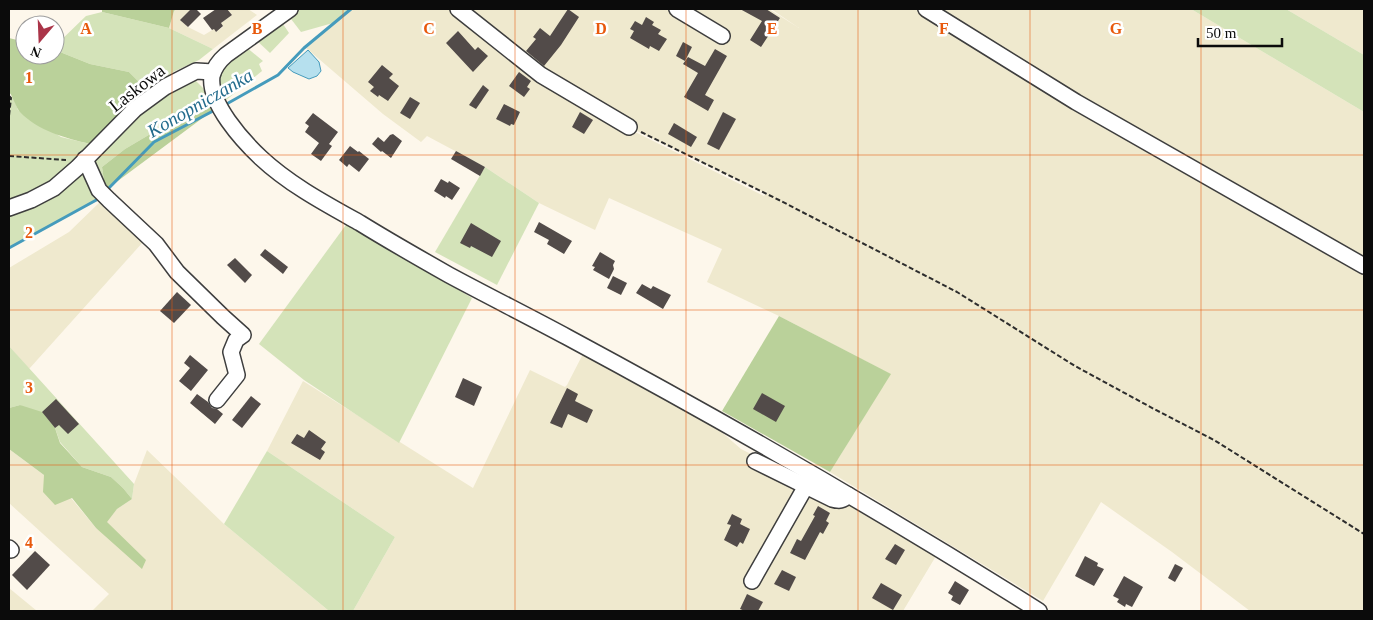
<svg xmlns="http://www.w3.org/2000/svg" width="1373" height="620" viewBox="0 0 1373 620" font-family="'Times New Roman',serif">
<style>
.farmland{fill:#efe9ce;fill-rule:evenodd}
.green{fill:#d4e3b9}
.forest{fill:#bad19a}
.water{fill:#b6e0ee;stroke:#459bbc}
.lines{fill:none;stroke-linecap:round;stroke-linejoin:round}
.stream{stroke:#459bbc;stroke-width:3}
.building{fill:#524b49}
.minor-casing{stroke:#3e3e3e;stroke-width:18}
.path{stroke:#2d2d2d;stroke-width:2;stroke-dasharray:5 2.5;stroke-linecap:butt}
.minor{stroke:#fff;stroke-width:15}
.grid{fill:none;stroke:#e8590c;stroke-width:1;stroke-opacity:0.55}
.labels{text-anchor:middle;dominant-baseline:central;stroke-width:5;stroke-linejoin:round;paint-order:stroke}
.street-label{font-size:18px;fill:#0b0b0b;stroke:#fff}
.water-label{font-size:19px;font-style:italic;fill:#246c8d;stroke:#fff}
.grid-label{font-size:16px;text-anchor:middle;font-weight:bold;fill:#e8590c;stroke:#fff;stroke-width:5;stroke-linejoin:round;paint-order:stroke}
</style>
<rect width="100%" height="100%" fill="#fdf7eb"/>
<g class="farmland">
<path d="M176 9H191L181 20 188 27 204 35 214 29 216 32 223 27 221 23 232 15 227 9H248L257 15 213 49 169 28 174 11Z"/>
<path d="M351 9H769L799 28 771 9H1191L1364 112V611H1250L1172 552 1101 502 1043 601 830 472 890 374 779 316 707 282 722 249 609 198 595 230 539 203 485 167 427 136 421 142 383 114 305 47ZM635 130 765 193 768 189 764 196 635 132Z"/>
<path d="M1286 9H1364V55Z"/>
<path d="M100 202 143 242 29 369 9 346V268L69 232Z"/>
<path d="M584 352 718 429 741 449 819 488 936 556 903 611H353L395 537 267 451 303 381 473 488 530 370 565 387 567 385Z"/>
<path d="M9 449 44 475V492L71 498 96 528 145 560 106 522 117 509 132 499 134 484 147 450 224 524 329 611H92L109 594 9 503Z"/>
<path d="M9 588 37 611H9Z"/>
</g>
<g class="green">
<path d="M298 9H351L333 23 301 32 288 15Z"/>
<path d="M1191 9H1286L1364 55V112Z"/>
<path d="M102 12 169 28 213 49 199 60 175 71 146 89 129 72 90 64 55 50V46L86 16Z"/>
<path d="M281 21 289 33 270 53 254 38Z"/>
<path d="M246 47 263 61 259 64 262 71 225 101C223 94 219 87 218 81 216 67 236 54 246 47Z"/>
<path d="M195 80 203 88 210 107 205 105 169 123 125 149 102 167 104 181 96 169 95 158 155 100Z"/>
<path d="M13 96 18 110 61 137 90 144 66 171 49 184 9 202V98Z"/>
<path d="M485 167 539 203 497 285 435 252Z"/>
<path d="M80 173 87 176 101 198 9 248V213Z"/>
<path d="M348 222 472 298 399 443 304 380 259 344Z"/>
<path d="M9 346 134 484 132 499 123 488 111 477 82 467 60 442 55 428 20 405 9 408Z"/>
<path d="M267 451 395 537 353 611H329L224 524Z"/>
</g>
<g class="forest">
<path d="M102 9H176L174 11 169 28 102 12Z"/>
<path d="M9 38 25 42V55H55V50L90 64 129 72 146 89 116 117 90 144C66 138 38 131 20 112 15 106 14 98 9 92Z"/>
<path d="M205 105 210 107 212 111 107 189 106 184 104 181 102 167 125 149 169 123Z"/>
<path d="M779 316 891 374 830 472 722 411Z"/>
<path d="M20 405 42 412 55 428 60 443 82 467 111 477 123 488 132 499 117 509 107 522 146 560 142 569 96 528 72 498 55 505 43 492 44 475 9 449V408Z"/>
</g>
<path class="water" d="M308 50 319 62 321 71 317 76 309 79 293 72 288 68Z"/>
<g class="lines">
<g class="stream">
<path d="M223 106 278 75 304 48 351 9"/>
<path d="M107 190 154 142 215 110"/>
<path d="M9 248 100 198"/>
</g>
</g>
<g class="building">
<path d="M191 9H196L201 14 188 27 180 20Z"/>
<path d="M216 9H227L232 15 221 23 223 26 216 32 214 29 212 30 203 18Z"/>
<path d="M568 9 579 17 561 45 544 66 526 51 536 39 533 37 540 28 550 36Z"/>
<path d="M740 9H766L780 18 761 47 750 40 762 21Z"/>
<path d="M646 17 654 22 652 25 661 30 658 34 667 39 659 51 650 46 649 49 630 38 634 31 630 29 635 21 642 25Z"/>
<path d="M458 31 475 50 478 47 488 56 473 72 446 43Z"/>
<path d="M683 42 692 47 685 61 676 56Z"/>
<path d="M715 49 727 56 705 95 714 100 708 111 684 97 698 73 683 64 688 57 705 66Z"/>
<path d="M382 65 393 74 389 78 399 86 388 101 379 95 378 97 370 91 374 87 368 82Z"/>
<path d="M519 72 531 81 527 87 530 89 524 97 509 86Z"/>
<path d="M483 85 489 90 476 109 469 105Z"/>
<path d="M410 97 420 103 410 119 400 113Z"/>
<path d="M504 104 520 112 514 125 511 124 510 126 496 119Z"/>
<path d="M580 112 593 120 584 134 572 127Z"/>
<path d="M723 112 736 119 719 150 707 144Z"/>
<path d="M313 113 338 132 329 144 332 146 321 161 311 154 319 143 305 132 309 126 305 123Z"/>
<path d="M674 123 697 137 691 147 668 134Z"/>
<path d="M393 134 402 141 391 158 382 151 381 152 372 144 378 137 384 142 390 135Z"/>
<path d="M350 146 358 152 359 151 369 159 359 172 349 164 347 167 339 160Z"/>
<path d="M456 151 485 167 480 176 451 159Z"/>
<path d="M441 179 448 183 449 181 460 188 452 200 446 196 445 198 434 191Z"/>
<path d="M539 222 572 241 564 254 547 244 549 240 534 232Z"/>
<path d="M471 223 501 241 492 257 471 246 470 248 460 243Z"/>
<path d="M265 249 288 267 283 274 260 255Z"/>
<path d="M600 252 615 261 613 265 614 269 609 279 593 270 595 267 592 266Z"/>
<path d="M235 258 252 275 245 283 227 265Z"/>
<path d="M613 276 627 283 621 295 607 288Z"/>
<path d="M642 284 651 289 653 286 671 295 663 309 636 293Z"/>
<path d="M177 292 191 305 174 323 160 311Z"/>
<path d="M190 355 208 370 191 391 179 381 190 368 184 363Z"/>
<path d="M463 378 482 387 474 406 455 397Z"/>
<path d="M567 388 578 394 575 401 593 410 587 423 568 414 562 428 550 423Z"/>
<path d="M762 393 785 406 776 422 753 409Z"/>
<path d="M197 394 208 402 212 408 217 409 223 414 215 424 190 403Z"/>
<path d="M251 396 261 404 242 428 232 420Z"/>
<path d="M56 399 79 424 68 434 59 425 55 428 42 412Z"/>
<path d="M309 430 326 442 321 449 325 452 320 460 291 443 297 434 304 438Z"/>
<path d="M818 506 830 513 826 521 829 523 823 534 820 532 805 560 790 553 797 539 801 541 815 516 813 515Z"/>
<path d="M732 514 742 519 740 524 750 529 743 544 740 542 737 547 724 540 731 525 727 524Z"/>
<path d="M895 544 905 550 896 565 885 559Z"/>
<path d="M35 551 50 565 27 590 12 575Z"/>
<path d="M1085 556 1098 563 1097 566 1104 569 1094 586 1075 576Z"/>
<path d="M1175 564 1183 568 1175 582 1168 578Z"/>
<path d="M782 570 796 577 789 591 774 584Z"/>
<path d="M1124 576 1143 587 1132 607 1126 604 1125 607 1117 602 1119 599 1113 596Z"/>
<path d="M955 581 969 590 960 605 951 600 953 596 948 593Z"/>
<path d="M881 583 902 595 893 610 872 598Z"/>
<path d="M747 594 763 602 758 611H745L740 609Z"/>
</g>
<g class="lines">
<g class="minor-casing">
<g id="minor">
<path d="M290 9 226 55C219 61 214 68 212 76 208 103 243 141 261 158 290 185 326 204 360 223 389 241 419 258 449 275 488 296 528 316 567 337 727 423 885 514 1039 611"/>
<path d="M458 9 541 75 629 127"/>
<path d="M677 9 722 36"/>
<path d="M926 9 1076 102 1364 266"/>
<path d="M85 159 99 190 109 200 156 244 177 272 223 317 243 335 236 340 231 352 237 375 217 400"/>
<path d="M9 208 31 200 54 188 77 168 135 109 165 87 196 71 213 72"/>
<path d="M755 461 832 499C839 501 843 501 848 495"/>
<path d="M9 548 11 550"/>
<path d="M752 581 806 486"/>
</g>
</g>
<g class="path">
<path d="M9 96 11 98 9 116"/>
<path d="M641 132 779 200 957 292 1075 366 1154 409 1214 440 1364 534"/>
<path d="M9 156 66 160"/>
</g>
<use href="#minor" class="minor"/>
</g>
<path class="grid" d="M172 9V611M343 9V611M515 9V611M686 9V611M858 9V611M1030 9V611M1201 9V611M9 155H1364M9 310H1364M9 465H1364"/>
<g class="labels">
<g class="street-label">
<text transform="translate(137 88) rotate(-38)">Laskowa</text>
</g>
<g class="water-label">
<text transform="translate(200 103) rotate(-30)">Konopniczanka</text>
</g>
</g>
<g class="grid-label">
<text x="86" y="34">A</text>
<text x="257" y="34">B</text>
<text x="429" y="34">C</text>
<text x="601" y="34">D</text>
<text x="772" y="34">E</text>
<text x="944" y="34">F</text>
<text x="1116" y="34">G</text>
<text x="29" y="83">1</text>
<text x="29" y="238">2</text>
<text x="29" y="393">3</text>
<text x="29" y="548">4</text>
</g>
<rect width="1373" height="620" fill="none" stroke="#0b0b0b" stroke-width="20"/>
<g transform="translate(40 40) rotate(199)"><circle r="24" fill="#ffffff" stroke="#9d9d9d"/>
<path d="M0-4L9 19L0 12L-9 19Z" fill="#aa3448"/>
<text y="-8" font-size="14" font-weight="bold" text-anchor="middle" fill="#0b0b0b">N</text>
</g>
<path d="M1198 38v8h84v-8" fill="none" stroke="#0b0b0b" stroke-width="2.5"/>
<text x="1206" y="38" font-size="15" fill="#0b0b0b" stroke="#ffffff" stroke-width="4" paint-order="stroke">50 m</text>
</svg>
